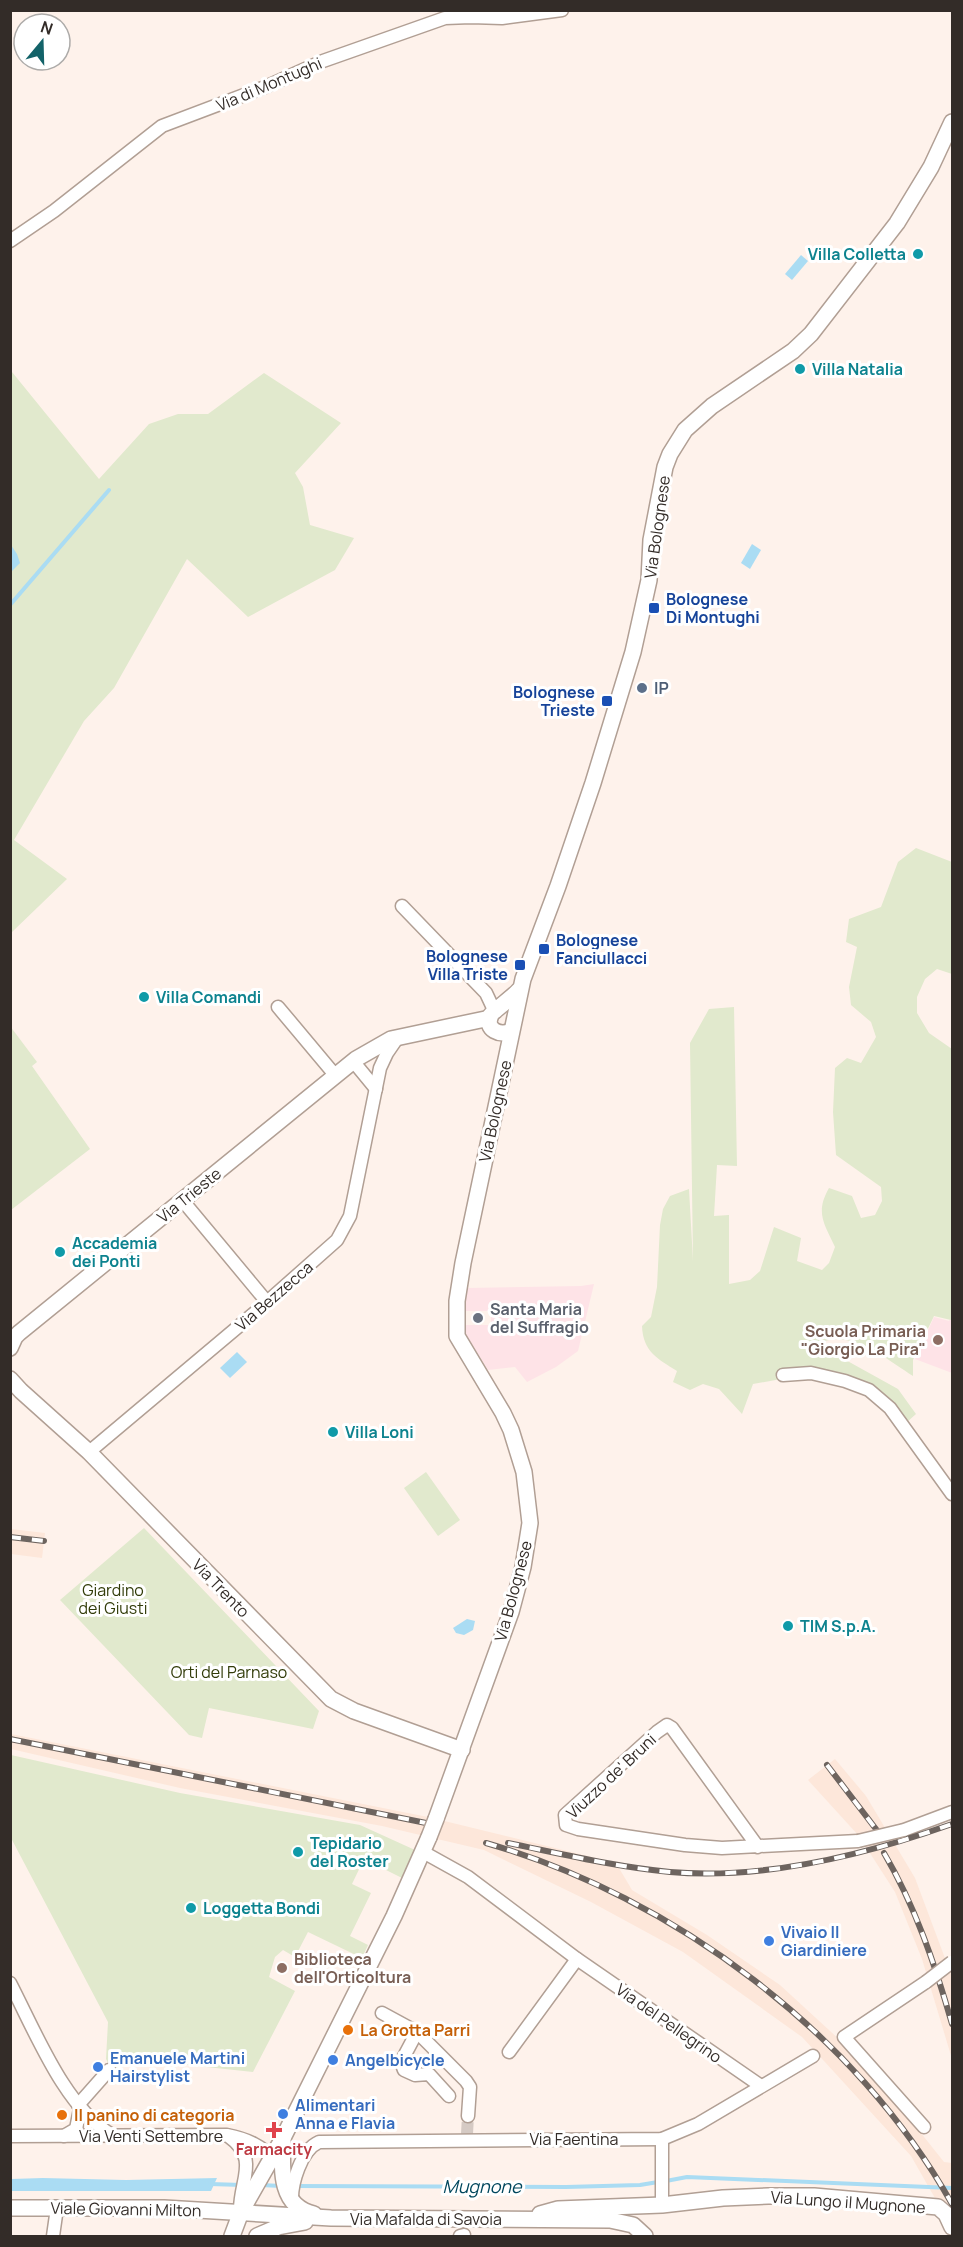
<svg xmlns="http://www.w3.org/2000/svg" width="963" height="2247" viewBox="0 0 963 2247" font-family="Manrope,sans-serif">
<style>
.built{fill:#fde7da}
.education{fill:#fee3e7}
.green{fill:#e1e9cd}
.water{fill:#aadcf3}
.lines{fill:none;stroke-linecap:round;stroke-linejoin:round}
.stream{stroke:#aadcf3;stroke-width:4}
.minor-tunnel{stroke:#d5cac4;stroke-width:12;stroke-dasharray:12 6;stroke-linecap:butt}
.minor-casing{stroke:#b19f94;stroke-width:15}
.major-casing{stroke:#b19f94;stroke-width:18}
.minor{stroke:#fff;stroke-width:12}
.major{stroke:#fff;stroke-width:15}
.rail-casing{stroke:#6d645f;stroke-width:6}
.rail{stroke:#fff;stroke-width:4;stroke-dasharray:11;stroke-linecap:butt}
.minor-bridge-casing{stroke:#b19f94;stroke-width:15;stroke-linecap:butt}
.major-bridge-casing{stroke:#b19f94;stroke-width:18;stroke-linecap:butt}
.minor-bridge{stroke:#fff;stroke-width:12}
.major-bridge{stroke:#fff;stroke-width:15}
.culture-dot{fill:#0f9aa8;stroke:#fff;stroke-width:2}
.transit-dot{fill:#1a4fb4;stroke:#fff;stroke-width:2}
.service-dot{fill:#5c6f8a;stroke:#fff;stroke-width:2}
.worship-dot{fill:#6b7280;stroke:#fff;stroke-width:2}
.education-dot{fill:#8d6e63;stroke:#fff;stroke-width:2}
.shop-dot{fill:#3f7fe0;stroke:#fff;stroke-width:2}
.food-dot{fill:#e8710a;stroke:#fff;stroke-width:2}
.health-dot{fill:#e0444e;stroke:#fff;stroke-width:2}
.labels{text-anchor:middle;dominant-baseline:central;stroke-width:6;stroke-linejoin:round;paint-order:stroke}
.street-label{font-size:16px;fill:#332c28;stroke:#fff}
.culture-label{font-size:16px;font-weight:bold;fill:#0d838f;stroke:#fff;text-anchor:start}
.transit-label{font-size:16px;font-weight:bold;fill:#164399;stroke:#fff;text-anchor:start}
.service-label{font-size:16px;font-weight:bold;fill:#4e5e75;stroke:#fff;text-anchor:start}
.worship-label{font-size:16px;font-weight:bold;fill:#5b616d;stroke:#fff;text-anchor:start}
.education-label{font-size:16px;font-weight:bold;fill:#785e54;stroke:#fff;text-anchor:end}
.park-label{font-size:16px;fill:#323c09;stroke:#fff}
.shop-label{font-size:16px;font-weight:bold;fill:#366cbe;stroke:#fff;text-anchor:start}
.food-label{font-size:16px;font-weight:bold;fill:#c56008;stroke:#fff;text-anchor:start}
.health-label{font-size:16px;font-weight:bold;fill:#be3a42;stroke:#fff}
.water-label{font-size:18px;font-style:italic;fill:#00475d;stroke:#fff}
</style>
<rect width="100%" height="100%" fill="#fef2eb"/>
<g class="built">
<path d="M11 1529 45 1533 42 1558 11 1554Z"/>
<path d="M11 1734 428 1817 616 1863 632 1890 707 1935 780 1985 866 2064 944 2162 952 2163V2228L911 2156 802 2037 683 1952 591 1902 484 1850 382 1826 180 1788 11 1749Z"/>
<path d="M835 1759 866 1796 915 1878 952 1977V2059L922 1959 895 1892 859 1836 808 1780Z"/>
</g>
<g class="education">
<path d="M594 1284 578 1351 556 1367 527 1382 515 1367 488 1370 465 1333V1325H491V1311H465L467 1288 581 1286Z"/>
<path d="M952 1313V1373L915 1359 934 1317 949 1321Z"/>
</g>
<g class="green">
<path d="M12 372 99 479 149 424 178 414H208L264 373 341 423 295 473 303 487 310 525 354 538 335 570 248 617 187 559 114 688 84 721 14 840 67 879 11 933V374Z"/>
<path d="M916 848 952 862V974L937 969 925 979 917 997V1013L929 1033 952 1049V1317L951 1320 934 1316 913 1360V1376C889 1361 855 1332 825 1341L824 1348 898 1389 916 1414 906 1423 891 1400 854 1378 825 1371 753 1384 742 1414 719 1389 703 1384 690 1390 673 1382 677 1371C658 1359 643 1352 642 1326L651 1317 657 1287 660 1225 663 1209 670 1196 689 1189 693 1261 690 1043 709 1009 734 1007 737 1166 717 1165 714 1216 729 1215V1284L750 1280 760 1271 774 1227 801 1238 797 1261 822 1270 829 1263 835 1247C824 1223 815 1213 829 1188L852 1196 861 1218 875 1215 882 1201 881 1187 836 1155 833 1112 835 1068 847 1058 861 1063 876 1037 871 1022 851 1005 849 987 857 947 846 942 849 919 881 907 898 862Z"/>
<path d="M10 1026 37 1062 32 1066 90 1149 11 1210Z"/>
<path d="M426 1472 460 1520 438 1536 404 1488Z"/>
<path d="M144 1528 319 1711 313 1729 209 1708 202 1738 189 1735 60 1600Z"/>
<path d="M11 1755 180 1793 360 1825 415 1850 402 1878 364 1859 352 1884 371 1893 350 1936 368 1945 362 1958 308 1932 295 1957 283 1950 275 1957 269 1977 295 1991 253 2072 141 2060 118 2068 110 2067 106 2059 108 2022 11 1838Z"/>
</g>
<g class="water">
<path d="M801 255 808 261 792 280 785 274Z"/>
<path d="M752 544 761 550 750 569 741 563Z"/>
<path d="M11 545 17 554 20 563 11 572Z"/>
<path d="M237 1352 247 1362 230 1378 220 1368Z"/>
<path d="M467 1619 475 1621 473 1630 464 1635 456 1633 453 1628Z"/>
<path d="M43 2178 126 2180 217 2178 211 2191H11V2179Z"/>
</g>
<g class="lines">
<g class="stream">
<path d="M10 605 109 490"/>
<path d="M666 2181 687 2177 952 2188"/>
<path d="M210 2184 242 2185"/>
<path d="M261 2185 281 2186"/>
<path d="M294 2186 566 2187 640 2185 658 2182"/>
</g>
<path class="minor-tunnel" d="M467 2134 468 2116"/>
<g class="minor-casing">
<g id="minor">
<path d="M10 241 54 211 162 126 265 87 323 61 445 18 471 17 502 18 562 10"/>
<path d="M402 906 486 993 494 1010"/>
<path d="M278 1007 335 1075"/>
<path d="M353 1061 376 1089"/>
<path d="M183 1201 267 1302"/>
<path d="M783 1375 811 1373 845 1381 869 1390 890 1408 952 1494"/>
<path d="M89 1452 258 1310 337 1240 350 1216 380 1068 387 1053 398 1037"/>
<path d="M904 1830 952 1812"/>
<path d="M758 1847 672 1728 667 1725 657 1732 565 1815 566 1825 578 1829 685 1845 722 1848 858 1841"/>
<path d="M423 1852 468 1877 577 1959 761 2086"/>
<path d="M10 1983C35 2031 65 2108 112 2135"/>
<path d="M382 2013 417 2032 466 2081 470 2087 468 2116"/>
<path d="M417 2032 401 2062 404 2070 415 2075 429 2074 449 2096"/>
<path d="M509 2052 577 1959"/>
<path d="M78 2105 109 2070"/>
<path d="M924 2127 844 2037 926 1982"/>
<path d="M10 2136 227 2135C248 2139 261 2146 277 2161"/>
<path d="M64 2136 76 2129 80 2109"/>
<path d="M228 2136C260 2159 240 2179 240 2210"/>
<path d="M292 2202C291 2184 301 2150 319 2142L662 2139 698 2124 813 2056"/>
<path d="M662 2205V2139"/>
<path d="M53 2236 57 2208"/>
<path d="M460 2236 464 2235"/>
</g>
</g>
<g class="major-casing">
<g id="major">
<path d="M511 1031C500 1036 485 1030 490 1016 492 1012 513 997 519 990"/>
<path d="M10 1348 15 1337 19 1333 356 1059 391 1039 490 1018"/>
<path d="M10 1379 21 1391 89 1452 331 1699 354 1711 462 1750"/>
<path d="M436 1819 511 1612 523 1567 530 1523 524 1472 511 1430 503 1413 457 1336V1301L463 1263 523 979 558 886 593 783 633 652 649 580 651 540 665 467 670 454 685 430 712 406 793 351 811 334 897 223 931 167 952 122"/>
<path d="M283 2139C282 2168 278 2206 314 2214"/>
<path d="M10 2208H164L331 2218 610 2220 633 2225 645 2236"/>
<path d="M540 2214 558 2209 662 2205 723 2198 768 2196H814L938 2207 946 2214 952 2227"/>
<path d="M232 2236 241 2212 283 2138 394 1916 429 1837"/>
<path d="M257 2236 278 2227 305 2222"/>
</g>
</g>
<use href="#minor" class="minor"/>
<use href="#major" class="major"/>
<g class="rail-casing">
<g id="rail">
<path d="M10 1537 44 1541"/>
<path d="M10 1739 426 1823"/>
<path d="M827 1765 879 1833"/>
<path d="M486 1843C674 1897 857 2034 952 2204"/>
<path d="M508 1843C562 1854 616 1867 670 1872 764 1880 865 1855 952 1824"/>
<path d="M884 1853C915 1906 935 1964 952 2024"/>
</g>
</g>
<use href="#rail" class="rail"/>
<g class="minor-bridge-casing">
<g id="minor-bridge">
<path d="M858 1841 904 1830"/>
<path d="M926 1982 952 1962"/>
</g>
</g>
<g class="major-bridge-casing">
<path id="major-bridge" d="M429 1837 436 1819"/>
</g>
<use href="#minor-bridge" class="minor-bridge"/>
<use href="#major-bridge" class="major-bridge"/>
</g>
<g class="culture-dot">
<circle cx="918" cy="254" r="6"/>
<circle cx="800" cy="369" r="6"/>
<circle cx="144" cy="997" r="6"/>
<circle cx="60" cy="1252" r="6"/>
<circle cx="333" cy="1432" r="6"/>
<circle cx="788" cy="1626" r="6"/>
<circle cx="298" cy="1852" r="6"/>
<circle cx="191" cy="1908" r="6"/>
</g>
<g class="transit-dot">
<rect x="648" y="602" width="12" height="12" rx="3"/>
<rect x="601" y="695" width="12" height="12" rx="3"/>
<rect x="538" y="943" width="12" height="12" rx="3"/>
<rect x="514" y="959" width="12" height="12" rx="3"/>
</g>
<circle class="service-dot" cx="642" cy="688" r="6"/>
<circle class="worship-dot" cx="478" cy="1318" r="6"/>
<g class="education-dot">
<circle cx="938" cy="1340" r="6"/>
<circle cx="282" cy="1968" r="6"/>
</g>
<g class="shop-dot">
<circle cx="769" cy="1941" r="6"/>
<circle cx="333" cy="2060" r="6"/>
<circle cx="98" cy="2067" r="6"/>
<circle cx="283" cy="2114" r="6"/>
</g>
<g class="food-dot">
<circle cx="348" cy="2030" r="6"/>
<circle cx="62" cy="2115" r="6"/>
</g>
<path class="health-dot" d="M271 2121h6v6h6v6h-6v6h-6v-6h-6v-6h6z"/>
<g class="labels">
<g class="street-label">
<text transform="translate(269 84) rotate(-23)">Via di Montughi</text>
<text transform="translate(657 527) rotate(-82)">Via Bolognese</text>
<text transform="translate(495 1111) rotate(-78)">Via Bolognese</text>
<text transform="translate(189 1195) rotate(-39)">Via Trieste</text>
<text transform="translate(274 1296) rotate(-41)">Via Bezzecca</text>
<text transform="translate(221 1588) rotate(46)">Via Trento</text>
<text transform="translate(513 1591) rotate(-75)">Via Bolognese</text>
<text transform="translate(611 1776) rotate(-43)">Viuzzo de' Bruni</text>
<text transform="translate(669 2023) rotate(35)">Via del Pellegrino</text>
<text x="151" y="2136">Via Venti Settembre</text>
<text x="574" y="2139">Via Faentina</text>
<text transform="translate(848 2202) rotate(4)">Via Lungo il Mugnone</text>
<text transform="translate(126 2209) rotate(1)">Viale Giovanni Milton</text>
<text x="426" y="2219">Via Mafalda di Savoia</text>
</g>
<g class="culture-label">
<text x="906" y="254" text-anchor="end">Villa Colletta</text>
<text x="812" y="369">Villa Natalia</text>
<text x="156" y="997">Villa Comandi</text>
<text x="72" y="1243">Accademia<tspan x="72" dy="18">dei Ponti</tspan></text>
<text x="345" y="1432">Villa Loni</text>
<text x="800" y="1626">TIM S.p.A.</text>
<text x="310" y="1843">Tepidario<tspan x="310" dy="18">del Roster</tspan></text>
<text x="203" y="1908">Loggetta Bondi</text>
</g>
<g class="transit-label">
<text x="666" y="599">Bolognese<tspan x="666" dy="18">Di Montughi</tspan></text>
<text x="595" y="692" text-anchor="end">Bolognese<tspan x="595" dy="18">Trieste</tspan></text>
<text x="556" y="940">Bolognese<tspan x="556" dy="18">Fanciullacci</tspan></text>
<text x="508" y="956" text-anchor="end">Bolognese<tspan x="508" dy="18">Villa Triste</tspan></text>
</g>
<g class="service-label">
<text x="654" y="688">IP</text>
</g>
<g class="worship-label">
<text x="490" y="1309">Santa Maria<tspan x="490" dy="18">del Suffragio</tspan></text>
</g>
<g class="education-label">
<text x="926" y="1331">Scuola Primaria<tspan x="926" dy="18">"Giorgio La Pira"</tspan></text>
<text x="294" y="1959" text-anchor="start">Biblioteca<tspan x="294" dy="18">dell'Orticoltura</tspan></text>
</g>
<g class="park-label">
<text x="113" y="1590">Giardino<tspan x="113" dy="18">dei Giusti</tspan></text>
<text x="229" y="1672">Orti del Parnaso</text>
</g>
<g class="shop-label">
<text x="781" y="1932">Vivaio Il<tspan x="781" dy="18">Giardiniere</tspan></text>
<text x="110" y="2058">Emanuele Martini<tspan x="110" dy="18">Hairstylist</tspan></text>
<text x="345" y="2060">Angelbicycle</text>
<text x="295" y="2105">Alimentari<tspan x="295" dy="18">Anna e Flavia</tspan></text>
</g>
<g class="food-label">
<text x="360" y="2030">La Grotta Parri</text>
<text x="74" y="2115">Il panino di categoria</text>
</g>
<g class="health-label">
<text x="274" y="2149">Farmacity</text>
</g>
<g class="water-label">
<text x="482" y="2186">Mugnone</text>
</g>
</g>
<rect width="963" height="2247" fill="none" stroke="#332c28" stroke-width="24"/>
<g transform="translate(42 42) rotate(19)"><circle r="28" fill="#ffffff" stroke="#adaba9" stroke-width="1.5"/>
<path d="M0-4.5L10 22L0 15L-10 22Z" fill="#136369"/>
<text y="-9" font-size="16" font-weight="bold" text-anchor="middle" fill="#332c28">N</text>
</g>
</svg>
